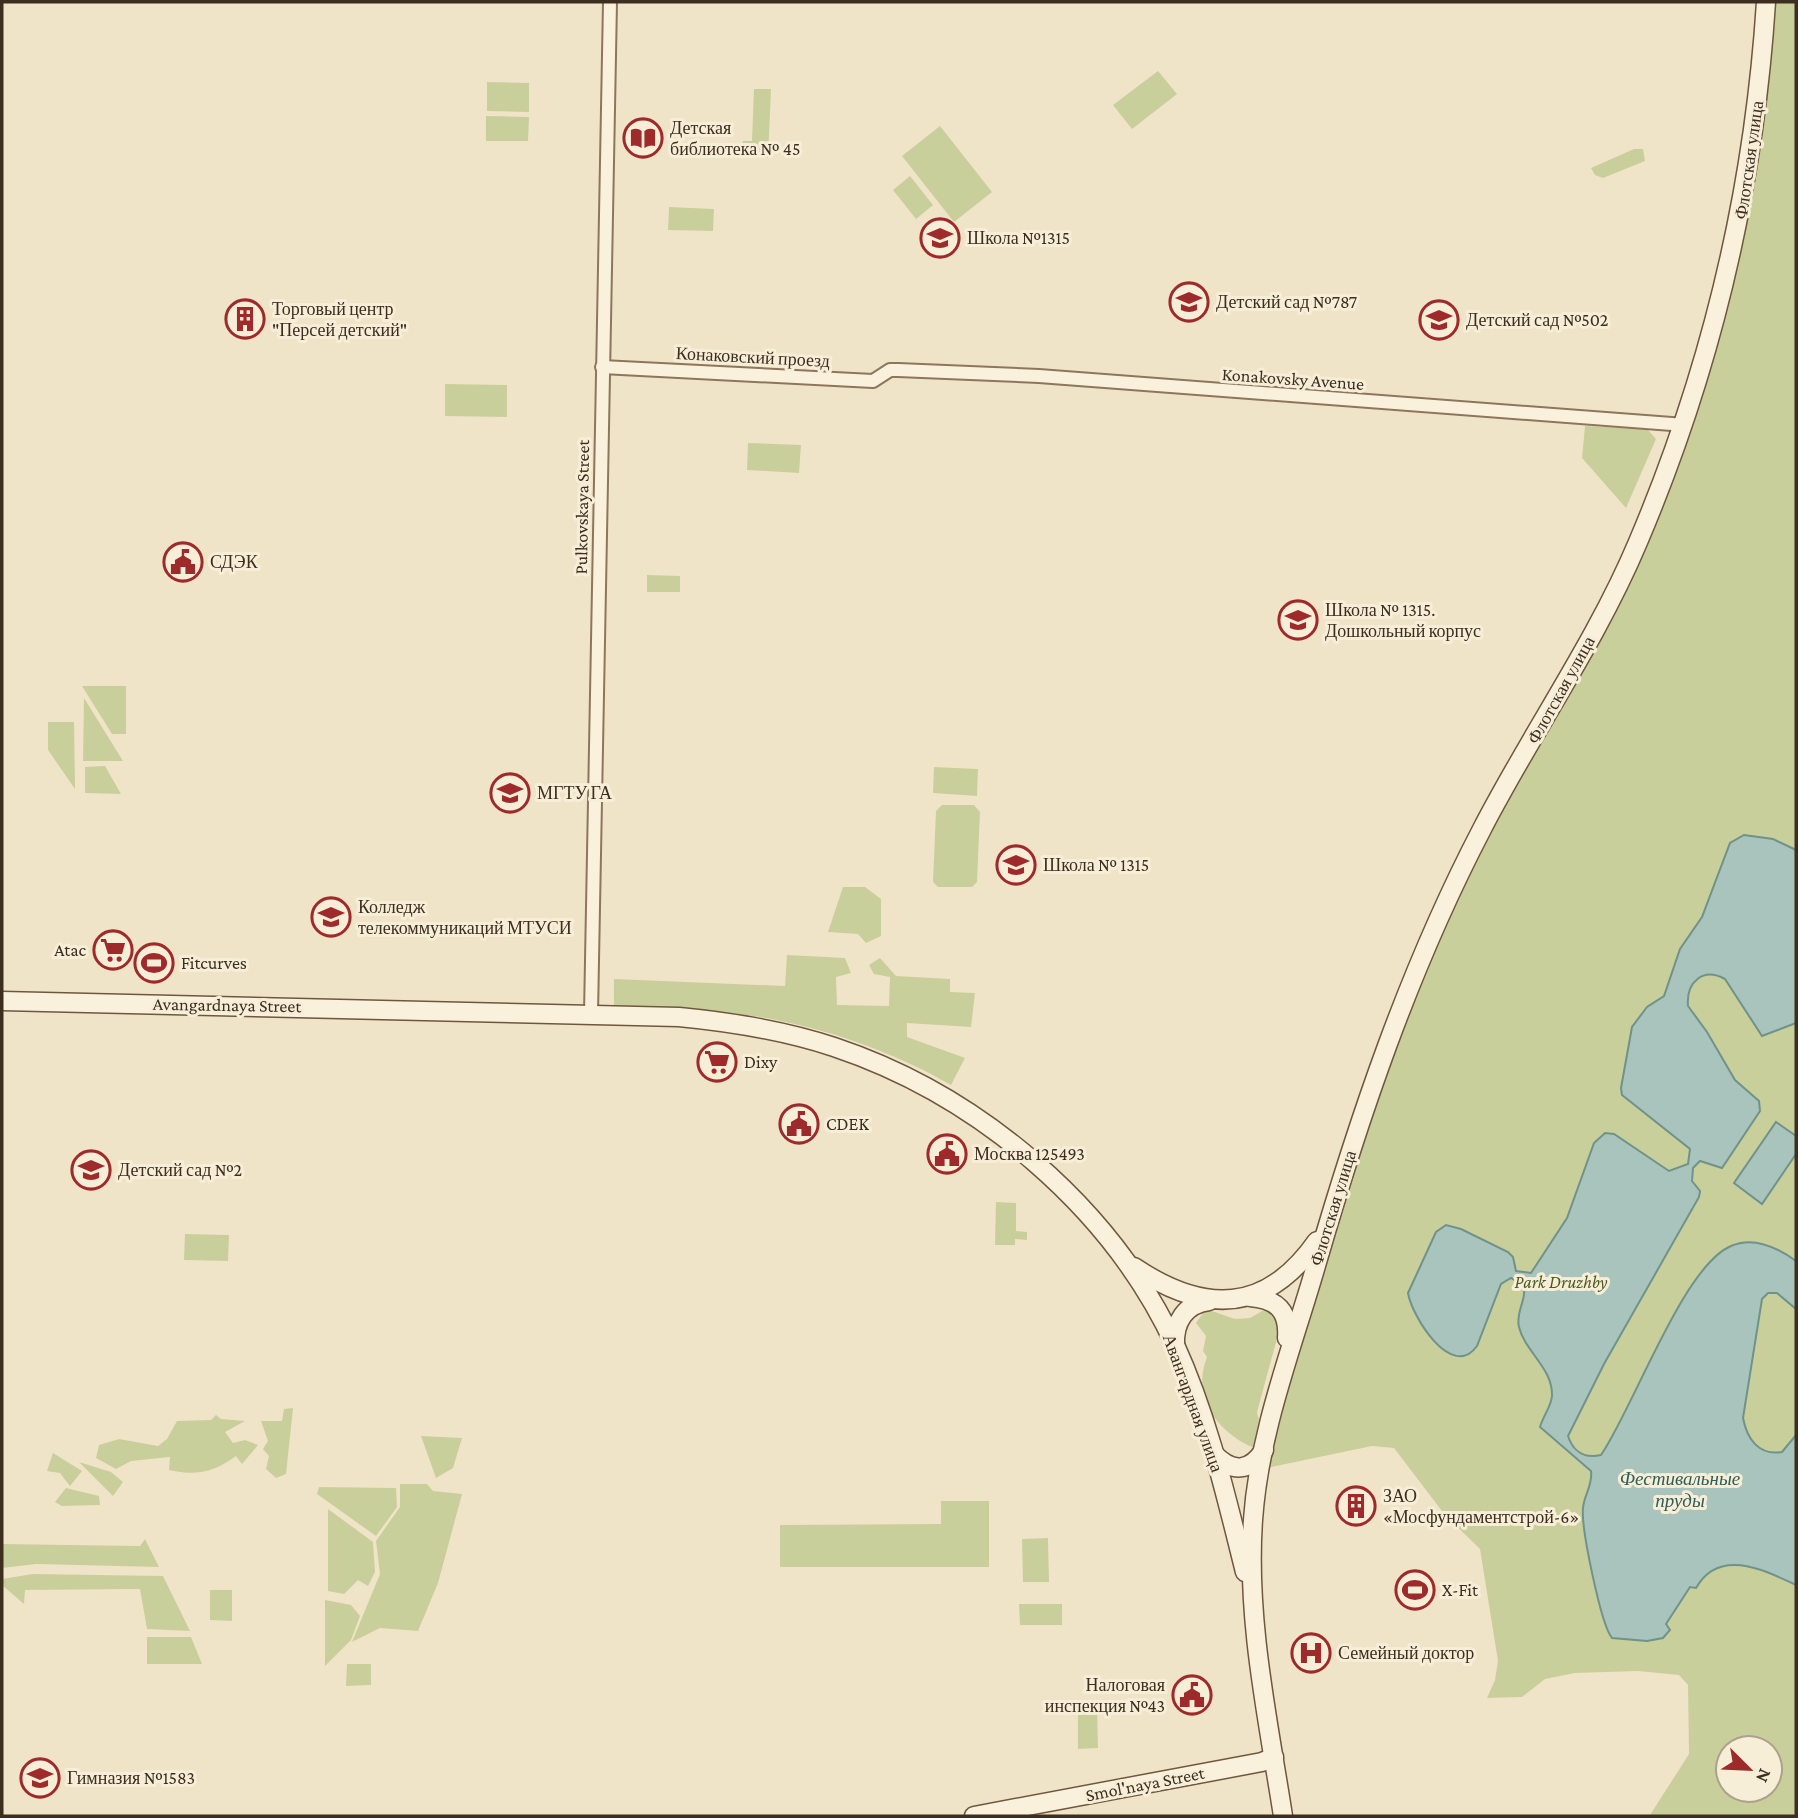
<svg xmlns="http://www.w3.org/2000/svg" width="1798" height="1818" viewBox="0 0 1798 1818" font-family="'Crimson Pro',serif">
<style>
.green{fill:#c9cf9b;fill-rule:evenodd}
.water{fill:#a9c4bc;stroke:#6f938a;stroke-width:2}
.lines{fill:none;stroke-linecap:round;stroke-linejoin:round}
.street-casing{stroke:#8d765c;stroke-width:16}
.secondary-casing{stroke:#6f573f;stroke-width:21}
.street{stroke:#faf1dc;stroke-width:12}
.secondary{stroke:#faf1dc;stroke-width:18}
.labels{text-anchor:middle;dominant-baseline:central;stroke-width:6;stroke-linejoin:round;paint-order:stroke}
.poi-label{font-size:18px;fill:#3d2e20;stroke:#f7eed8;text-anchor:start}
.street-label{font-size:18px;fill:#3d2e20;stroke:#f7eed8}
.park-label{font-size:18px;font-style:italic;fill:#4d5a26;stroke:#f7eed8}
.water-label{font-size:19px;font-style:italic;fill:#2f5d5a;stroke:#f7eed8}
</style>
<rect width="100%" height="100%" fill="#f0e4c8"/>
<g class="green">
<path d="M1772 2H1796V1816H1644L1650 1815 1689 1754 1688 1685 1679 1675 1638 1671 1575 1673 1545 1679 1522 1697 1487 1698 1495 1680 1498 1661 1480 1549 1445 1515 1394 1448 1372 1446 1266 1468 1283 1385 1352 1164 1446 911 1646 545 1691 427 1721 331 1742 245 1763 114ZM1728 1748H1770V1790H1728Z"/>
<path d="M1158 71 1177 94 1132 129 1113 105Z"/>
<path d="M487 82 529 83V112L487 111Z"/>
<path d="M754 89H771L768 158 742 156 743 141H752Z"/>
<path d="M486 116 529 117 528 141H486Z"/>
<path d="M940 126 992 192 954 222 902 156Z"/>
<path d="M1634 149H1643L1645 161 1603 178 1595 175 1591 168Z"/>
<path d="M910 176 933 205 916 219 893 190Z"/>
<path d="M669 207 714 209 713 231 668 230Z"/>
<path d="M445 384 507 385V417L445 416Z"/>
<path d="M1585 426 1647 429 1656 439 1626 508 1582 458Z"/>
<path d="M748 443 801 445 799 473 747 470Z"/>
<path d="M647 575 680 576V592H647Z"/>
<path d="M82 686H126V734H112Z"/>
<path d="M84 698 123 761H83Z"/>
<path d="M48 722H74L75 789 48 750Z"/>
<path d="M105 766 121 794 85 793V767Z"/>
<path d="M934 767 978 769 977 796 933 793Z"/>
<path d="M942 805H974L980 812 977 882 972 887H938L933 882 936 811Z"/>
<path d="M843 887H865L881 899V936L866 943 858 934 828 932Z"/>
<path d="M787 955 845 958 851 973 836 977 837 1005 889 1006 890 977 874 974 869 965 880 958 896 976 950 979V992L975 993 971 1027 907 1023V1037L965 1058 951 1085C891 1051 823 1027 754 1016 709 1009 660 1010 614 1006V979L785 986Z"/>
<path d="M996 1202 1016 1203V1231L1027 1232V1240L1015 1239V1245H995Z"/>
<path d="M185 1234 229 1235 228 1261 184 1260Z"/>
<path d="M1269 1307 1281 1324 1257 1412 1259 1420 1254 1448C1217 1432 1191 1397 1207 1357L1203 1351 1206 1336 1196 1323 1206 1309 1235 1319 1250 1318Z"/>
<path d="M293 1408 286 1474 276 1478 266 1469 269 1456 263 1449 268 1441 261 1421H282L284 1409Z"/>
<path d="M216 1415 221 1419 245 1421 225 1432 233 1443 245 1440 258 1445 242 1464 236 1456C213 1473 196 1476 169 1470L170 1457 131 1461 116 1469 96 1458 99 1445 119 1439 158 1446 167 1439 177 1421 211 1420Z"/>
<path d="M421 1436 462 1438 453 1468 436 1478Z"/>
<path d="M53 1453 82 1471 70 1486 60 1473 47 1471Z"/>
<path d="M79 1462 111 1472 123 1482 113 1496Z"/>
<path d="M400 1484H427L433 1491 462 1494 438 1583 418 1631 380 1628 352 1642 380 1574 376 1541 400 1507Z"/>
<path d="M319 1487 396 1488 397 1507 376 1536 317 1494Z"/>
<path d="M66 1488 99 1496 100 1505 62 1506 55 1502Z"/>
<path d="M941 1501H989V1567H780V1525L941 1524Z"/>
<path d="M328 1509 373 1542 375 1572 368 1586 358 1580 344 1594 328 1591Z"/>
<path d="M1048 1538 1049 1582H1023L1022 1539Z"/>
<path d="M145 1539 159 1567 36 1564 2 1568V1544L140 1546Z"/>
<path d="M33 1574 163 1576 190 1631 147 1629 140 1589 25 1590 24 1604 2 1585V1579Z"/>
<path d="M210 1590H232V1621L210 1620Z"/>
<path d="M325 1600 351 1605 360 1616 351 1640 325 1666Z"/>
<path d="M1019 1604H1062V1625H1020Z"/>
<path d="M147 1637H191L202 1664H147Z"/>
<path d="M347 1664H371V1685L346 1686Z"/>
<path d="M1078 1706H1097L1098 1748 1078 1749Z"/>
</g>
<g class="water">
<path d="M1744 835 1773 839 1796 850V1023L1762 1036 1725 979C1703 967 1686 982 1688 1006L1707 1032 1735 1080 1759 1101 1760 1111 1722 1168 1700 1161 1693 1168 1692 1181 1700 1191 1699 1197 1604 1364 1568 1436C1573 1451 1584 1459 1601 1455 1633 1409 1683 1266 1731 1246 1753 1236 1778 1248 1796 1261V1309L1777 1293H1768L1762 1299 1743 1418C1747 1439 1759 1456 1782 1452L1796 1435V1585C1764 1570 1719 1547 1696 1588L1690 1587 1666 1624 1670 1630 1663 1638 1647 1641 1612 1638C1601 1625 1581 1528 1583 1508 1584 1495 1593 1485 1591 1471L1540 1427C1543 1416 1551 1407 1552 1396 1553 1368 1525 1352 1519 1327 1515 1312 1528 1299 1523 1284L1511 1278 1501 1284 1477 1346C1452 1381 1412 1317 1408 1293L1436 1232 1446 1225 1461 1229 1508 1252 1513 1257 1516 1271 1531 1273 1567 1218 1594 1143 1605 1133 1614 1134 1669 1171 1688 1164 1690 1149 1622 1095 1621 1088 1632 1027 1647 1007 1664 996 1680 949 1702 917 1730 843Z"/>
<path d="M1776 1122 1796 1136V1154L1762 1204 1734 1183Z"/>
</g>
<g class="lines">
<g class="street-casing">
<g id="street">
<path d="M602 367 873 381 890 370H898L1039 376 1685 425"/>
<path d="M591 1014 610 2"/>
</g>
</g>
<g class="secondary-casing">
<g id="secondary">
<path d="M2 1001 679 1017C731 1022 783 1030 834 1047 978 1095 1111 1207 1175 1345 1208 1417 1226 1496 1245 1572"/>
<path d="M1134 1267C1204 1314 1266 1314 1317 1241"/>
<path d="M1250 1297C1277 1299 1289 1311 1287 1338"/>
<path d="M1175 1345C1174 1322 1185 1304 1209 1301"/>
<path d="M1214 1454C1232 1473 1250 1472 1264 1450"/>
<path d="M974 1816 1262 1762 1274 1757"/>
<path d="M1283 1816C1268 1719 1246 1619 1253 1520 1259 1433 1291 1351 1315 1269 1359 1117 1409 969 1482 829 1532 732 1596 642 1638 542 1712 368 1754 190 1766 2"/>
</g>
</g>
<use href="#street" class="street"/>
<use href="#secondary" class="secondary"/>
</g>
<defs>
<g id="library-ring" transform="scale(2.0125)"><circle r="9.5" fill="#f7eed8" stroke="#9e2a2b" stroke-width="1.5"/><path d="M-6-4Q-3-5.5-.7-3.5V5Q-3 3-6 4ZM6-4Q3-5.5 .7-3.5V5Q3 3 6 4Z" fill="#9e2a2b"/></g>
<g id="school-ring" transform="scale(2.0125)"><circle r="9.5" fill="#f7eed8" stroke="#9e2a2b" stroke-width="1.5"/><path d="M0-5L7-2L0 1L-7-2ZM-4 1L0 2.5L4 1V4Q0 6-4 4Z" fill="#9e2a2b"/></g>
<g id="building-ring" transform="scale(2.0125)"><circle r="9.5" fill="#f7eed8" stroke="#9e2a2b" stroke-width="1.5"/><path d="M-4-6H4V6H1V3H-1V6H-4ZM-2.5-4.3h1.7v1.8h-1.7ZM.8-4.3h1.7v1.8H.8ZM-2.5-1h1.7V.8h-1.7ZM.8-1h1.7V.8H.8Z" fill="#9e2a2b"/></g>
<g id="civic-ring" transform="scale(2.0125)"><circle r="9.5" fill="#f7eed8" stroke="#9e2a2b" stroke-width="1.5"/><path d="M-.6-6.5H3V-4.5H.6V-3L4-1V1h2V6H-6V1h2V-1L-.6-3ZM-1.2 2.5V6h2.4V2.5Z" fill="#9e2a2b"/></g>
<g id="university-ring" transform="scale(2.0125)"><circle r="9.5" fill="#f7eed8" stroke="#9e2a2b" stroke-width="1.5"/><path d="M0-5L7-2L0 1L-7-2ZM-4 1L0 2.5L4 1V4Q0 6-4 4Z" fill="#9e2a2b"/></g>
<g id="supermarket-ring" transform="scale(2.0125)"><circle r="9.5" fill="#f7eed8" stroke="#9e2a2b" stroke-width="1.5"/><path d="M-6-5.5h2.5l.6 2H6L4.5 2H-2.5L-4.4-4H-6ZM-1.5 3.2a1.3 1.3 0 1 0 .1 0ZM3 3.2a1.3 1.3 0 1 0 .1 0Z" fill="#9e2a2b"/></g>
<g id="stadium-ring" transform="scale(2.0125)"><circle r="9.5" fill="#f7eed8" stroke="#9e2a2b" stroke-width="1.5"/><path d="M0-5a6.5 5 0 1 0 0 10a6.5 5 0 1 0 0-10ZM-3.5-1.8h7v3.6h-7Z" fill="#9e2a2b"/></g>
<g id="hospital-ring" transform="scale(2.0125)"><circle r="9.5" fill="#f7eed8" stroke="#9e2a2b" stroke-width="1.5"/><path d="M-5-5h3v3.5h4V-5h3V5h-3V1.5h-4V5h-3Z" fill="#9e2a2b"/></g>
</defs>
<g fill-rule="evenodd">
<use href="#library-ring" x="643" y="138"/>
<use href="#school-ring" x="940" y="238"/>
<use href="#school-ring" x="1189" y="302"/>
<use href="#building-ring" x="245" y="319"/>
<use href="#school-ring" x="1439" y="320"/>
<use href="#civic-ring" x="183" y="562"/>
<use href="#school-ring" x="1298" y="620"/>
<use href="#university-ring" x="510" y="793"/>
<use href="#school-ring" x="1016" y="865"/>
<use href="#university-ring" x="331" y="917"/>
<use href="#supermarket-ring" x="113" y="950"/>
<use href="#stadium-ring" x="154" y="963"/>
<use href="#supermarket-ring" x="717" y="1062"/>
<use href="#civic-ring" x="799" y="1124"/>
<use href="#civic-ring" x="947" y="1154"/>
<use href="#school-ring" x="91" y="1170"/>
<use href="#building-ring" x="1356" y="1506"/>
<use href="#stadium-ring" x="1415" y="1590"/>
<use href="#hospital-ring" x="1311" y="1653"/>
<use href="#civic-ring" x="1192" y="1695"/>
<use href="#school-ring" x="40" y="1778"/>
</g>
<g class="labels">
<g class="poi-label">
<text x="670" y="128">Детская<tspan x="670" dy="21">библиотека № 45</tspan></text>
<text x="967" y="238">Школа №1315</text>
<text x="1216" y="302">Детский сад №787</text>
<text x="272" y="309">Торговый центр<tspan x="272" dy="21">"Персей детский"</tspan></text>
<text x="1466" y="320">Детский сад №502</text>
<text x="210" y="562">СДЭК</text>
<text x="1325" y="610">Школа № 1315.<tspan x="1325" dy="21">Дошкольный корпус</tspan></text>
<text x="537" y="793">МГТУ ГА</text>
<text x="1043" y="865">Школа № 1315</text>
<text x="358" y="907">Колледж<tspan x="358" dy="21">телекоммуникаций МТУСИ</tspan></text>
<text x="86" y="950" text-anchor="end">Atac</text>
<text x="181" y="963">Fitcurves</text>
<text x="744" y="1062">Dixy</text>
<text x="826" y="1124">CDEK</text>
<text x="974" y="1154">Москва 125493</text>
<text x="118" y="1170">Детский сад №2</text>
<text x="1383" y="1496">ЗАО<tspan x="1383" dy="21">«Мосфундаментстрой-6»</tspan></text>
<text x="1442" y="1590">X-Fit</text>
<text x="1338" y="1653">Семейный доктор</text>
<text x="1165" y="1685" text-anchor="end">Налоговая<tspan x="1165" dy="21">инспекция №43</tspan></text>
<text x="67" y="1778">Гимназия №1583</text>
</g>
<g class="street-label">
<text transform="translate(1749 160) rotate(-82)">Флотская улица</text>
<text transform="translate(753 357) rotate(3)">Конаковский проезд</text>
<text transform="translate(1293 379) rotate(4)">Konakovsky Avenue</text>
<text transform="translate(582 507) rotate(-89)">Pulkovskaya Street</text>
<text transform="translate(1561 690) rotate(-61)">Флотская улица</text>
<text transform="translate(227 1005) rotate(1)">Avangardnaya Street</text>
<text transform="translate(1333 1208) rotate(-73)">Флотская улица</text>
<text transform="translate(1193 1403) rotate(70)">Авангардная улица</text>
<text transform="translate(1145 1784) rotate(-11)">Smol'naya Street</text>
</g>
<g class="park-label">
<text x="1561" y="1282">Park Druzhby</text>
</g>
<g class="water-label">
<text x="1680" y="1478">Фестивальные<tspan x="1680" dy="22">пруды</tspan></text>
</g>
</g>
<rect width="1798" height="1818" fill="none" stroke="#3d2e20" stroke-width="7"/>
<g transform="translate(1749 1769) rotate(114)"><circle r="33" fill="#f7eed8" stroke="#ada18e" stroke-width="2"/>
<path d="M0-5L12 26L0 18L-12 26Z" fill="#9e2a2b"/>
<text y="-10" font-size="19" font-weight="bold" text-anchor="middle" fill="#3d2e20">N</text>
</g>
</svg>
